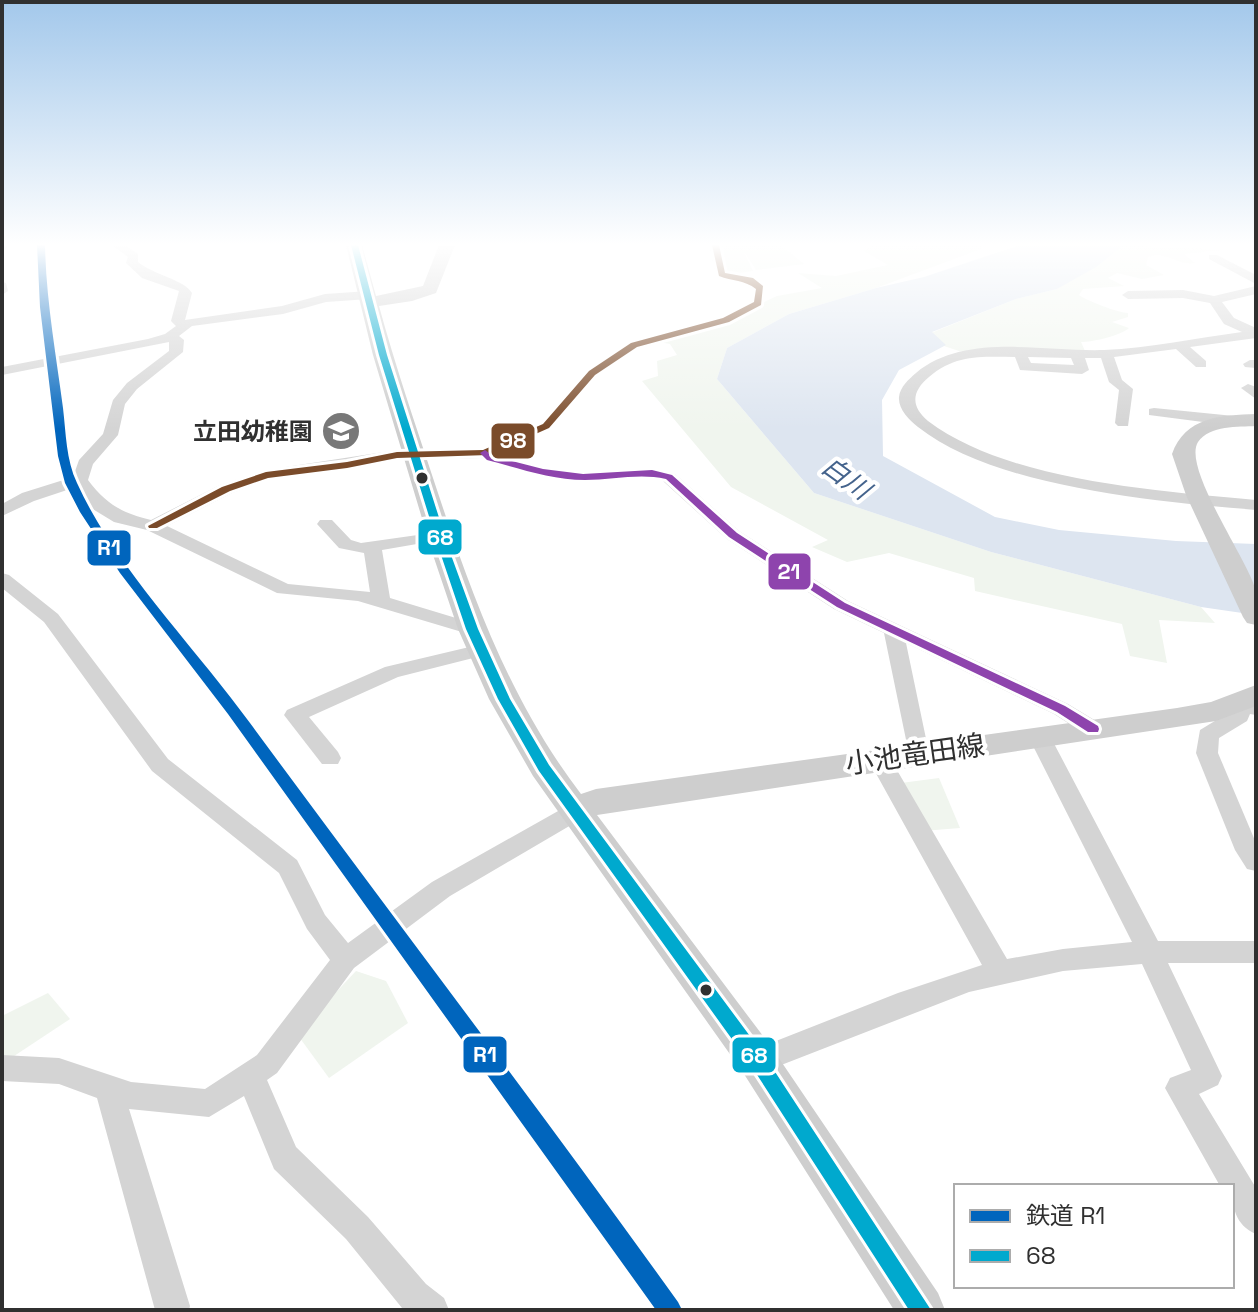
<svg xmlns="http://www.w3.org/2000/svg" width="1258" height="1312" viewBox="0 0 1258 1312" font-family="'Space Grotesk','Noto Sans JP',sans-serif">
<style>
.green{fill:#f0f5ee}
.water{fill:#dde5f0}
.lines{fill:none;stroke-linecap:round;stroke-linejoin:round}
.street{fill:#d4d4d4;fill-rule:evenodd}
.secondary{fill:#cecece;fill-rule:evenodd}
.bus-1-casing{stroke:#fff;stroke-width:6}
.bus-2-casing{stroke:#fff;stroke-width:6}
.bus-3-casing{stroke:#fff;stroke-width:6}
.bus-1{fill:#00a9ce;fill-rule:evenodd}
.bus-2{fill:#7a4b2a;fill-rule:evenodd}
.bus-3{fill:#8e44ad;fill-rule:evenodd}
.rail-1-casing{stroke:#fff;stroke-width:6}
.rail-1{fill:#0065bd;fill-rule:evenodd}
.bus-dot{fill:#303030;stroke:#fff;stroke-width:3}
.labels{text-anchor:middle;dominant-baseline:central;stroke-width:8;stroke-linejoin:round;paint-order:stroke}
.far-poi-label{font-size:24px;font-weight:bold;fill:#303030;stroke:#fff;text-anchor:end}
.far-water-label{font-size:26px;font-style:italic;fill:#44638c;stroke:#fff}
.street-label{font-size:28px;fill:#303030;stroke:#fff}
.line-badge{stroke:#fff;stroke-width:3}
.badge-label{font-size:22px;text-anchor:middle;font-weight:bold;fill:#fff}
</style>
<rect width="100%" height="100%" fill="#fff"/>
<g class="green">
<path d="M716 245H781L804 264 756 270 743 250 753 271 724 275Z"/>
<path d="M872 245H982L981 249 876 288 789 314 727 348 717 379 814 493 991 552 1201 607 1215 623 1159 620 1167 663 1130 656 1122 624 975 591 974 578 889 553 847 562 812 547 828 540 731 487 642 381 658 376 657 361 677 355 670 344 644 339 726 320 777 296 822 288 798 273 836 276 888 265 864 251Z"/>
<path d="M1124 245 1222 250 1184 254 1195 263C1179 266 1164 250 1148 257L1146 265 1164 275 1142 279 1117 273 1108 278 1124 286 1083 289 1079 295C1087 301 1119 313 1128 313V317L1112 322 1129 328C1120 336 1092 342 1081 342L1086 353 959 351 944 346 931 333 1016 299 1057 289Z"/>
<path d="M939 778 960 828 923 831 901 783Z"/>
<path d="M356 971 386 981 408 1023 329 1078 297 1034Z"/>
<path d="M48 993 70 1019 2 1064V1016Z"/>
</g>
<path class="water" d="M1020 245H1124L1096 267 1057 289 1016 299 932 332 946 345 899 370 882 400 883 456 995 517 1059 530 1176 541 1256 544V615L1201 607 991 552 814 493 717 379 727 348 789 314 876 288 924 277Z"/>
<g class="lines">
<g class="street">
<path d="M2 245H10L2 252Z"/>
<path d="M112 245H125L138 254V262C152 274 185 280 192 293L185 320 282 306 325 294 369 291 375 295 369 299 326 302 283 314 192 326 179 336 184 340 183 352 137 389 125 404 118 435 93 464 88 480C106 504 122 513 151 520L220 485 266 470 397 450 482 448 541 423 587 370 629 342 721 317 752 301 754 289C742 280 727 283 716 274L709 245H721L727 272 754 277 764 285 762 306 731 323 639 348 597 376 551 429 495 454 544 467 583 472 652 468 675 474 739 531 848 601 1068 704 1101 724 1104 729 1101 734H1085L1054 714 906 643 929 753 926 759H910L884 633 834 609 727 539 663 481 652 478 583 482 543 477 481 458 397 460 269 480 232 493 167 526 288 584 370 592 364 553 339 548 317 524 320 520H332L351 540 361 543 446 531 449 535 446 539 382 550 390 598 479 625 482 629 472 635 358 601 277 593 147 530 114 522 91 508 76 487 34 501 2 516V504L22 493 73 477 79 460 103 434 113 400 127 383 169 351V342L2 375V367L148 339 165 334 176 326 171 321 179 291 142 278 126 263 128 257Z"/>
<path d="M1209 255H1217L1256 275V284L1209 259Z"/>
<path d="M2 282 6 283 8 291 2 295Z"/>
<path d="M1256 286V294L1222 302 1234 318 1256 328V338L1190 347 1206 361V367H1196L1176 349 1114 357 1122 380 1133 389 1128 426H1118L1115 423 1119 390 1109 382 1101 358H1085L1089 370 1082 374 1020 370 1015 357C982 357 956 354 929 377 912 391 910 406 928 421 1007 481 1159 491 1256 500V510C1160 502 995 488 918 427 909 420 898 409 899 397 900 387 909 379 916 373 965 332 1044 352 1104 350 1150 348 1197 338 1242 332L1224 324 1210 303 1183 298 1128 299 1122 295 1128 291 1183 290 1214 296ZM1028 357 1071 358 1074 365 1031 363Z"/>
<path d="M1250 360H1256V368L1245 367 1243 364Z"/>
<path d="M1248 384 1256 387V399L1241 388Z"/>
<path d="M1154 408 1234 416 1242 421 1234 426 1149 415V409Z"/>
<path d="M2 573 9 575 58 614 168 759 297 860 325 915 348 943 432 882 567 806 575 803 583 806 587 812 583 818 450 896 354 968 277 1073 267 1080 296 1147 368 1217 426 1284 444 1298 449 1310 402 1308 346 1239 274 1169 244 1096 209 1117 129 1109 190 1306 189 1310H155L97 1098 59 1084 2 1081V1055L59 1058 131 1082 205 1089 257 1055 330 960 307 929 279 873 152 771 44 622 2 588Z"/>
<path d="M482 644 492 650 489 654 398 677 309 717 338 752 341 758 338 764H322L284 715 287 710 385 667Z"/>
<path d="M1239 697 1256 701V715L1250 714 1247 721 1219 738 1218 753 1256 843V871L1247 869 1235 850 1196 753 1200 730 1228 713 1232 699Z"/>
<path d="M1039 728 1047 731 1050 736 1158 941H1256V963H1168L1222 1076 1218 1085 1199 1094 1256 1188V1234C1235 1225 1232 1207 1232 1186H1220L1165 1088 1170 1078 1191 1070 1142 964 1063 971 969 992 758 1074 748 1070 744 1061 748 1052 898 993 982 965 868 759 871 753H887L1007 959 1063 949 1132 942 1028 736 1031 731Z"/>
</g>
<g class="secondary">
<path d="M346 245H362L376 296 423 286 439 245H455L436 293 412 301 379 306C395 365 415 423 434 481 471 593 509 700 581 794L596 789 1177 708 1211 702 1256 685V706L1216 721 597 815 772 1048 938 1293 945 1310H894L744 1074 533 776 489 699 458 629 433 555 373 355Z"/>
<path d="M1256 414V426C1238 427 1210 425 1198 442 1182 467 1247 559 1255 588 1258 599 1256 614 1256 625L1247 623 1243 617 1186 495 1172 454C1185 417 1221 415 1256 414Z"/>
</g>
<g class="bus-1-casing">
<path id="bus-1" d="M351 245H358L387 355 451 555 478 629 510 699 549 765 764 1055 931 1310H909L752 1067 539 771 498 699 466 629 441 555 379 355Z"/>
</g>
<g class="bus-2-casing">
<path id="bus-2" d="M712 245H719L725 273 753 278 763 286 761 305 729 322 637 347 595 375 549 428 488 455 397 458 347 468 268 478 230 491 157 528H149L148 526 222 487 266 472 347 462 397 452 483 450 543 424 589 371 631 343 723 318 754 302 756 289C745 280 732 281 719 276Z"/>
</g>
<g class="bus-3-casing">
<path id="bus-3" d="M485 450 493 456 543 469 583 474 652 470 672 475 737 533 845 603 1065 706 1098 726 1099 729 1098 732H1088L1057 712 837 607 729 537 666 479C639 473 612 480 585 480 551 480 518 468 487 460L480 453Z"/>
</g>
<use href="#bus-1" class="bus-1"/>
<use href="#bus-2" class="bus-2"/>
<use href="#bus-3" class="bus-3"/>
<g class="rail-1-casing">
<path id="rail-1" d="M37 245H45C46 300 56 354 63 408 66 433 66 460 77 483 115 567 195 647 250 723 392 916 538 1107 678 1302L682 1310H656L228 714 120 573 80 512 65 483 58 456 40 307Z"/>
</g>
<use href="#rail-1" class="rail-1"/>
</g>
<linearGradient id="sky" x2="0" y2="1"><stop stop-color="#a3c8eb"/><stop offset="0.57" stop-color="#fff"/><stop offset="1" stop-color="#fff" stop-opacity="0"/></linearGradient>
<rect width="1258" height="429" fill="url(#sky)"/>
<defs>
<g id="school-disc" transform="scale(2)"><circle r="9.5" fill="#787878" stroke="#fff"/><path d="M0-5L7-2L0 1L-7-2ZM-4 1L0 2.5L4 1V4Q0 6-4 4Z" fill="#fff"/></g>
</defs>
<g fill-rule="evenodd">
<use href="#school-disc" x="341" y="431"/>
</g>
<g class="bus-dot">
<circle cx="422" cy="478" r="7"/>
<circle cx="706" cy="990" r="7"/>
</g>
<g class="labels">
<g class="far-poi-label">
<text x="313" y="431">立田幼稚園</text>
</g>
<g class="far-water-label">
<text transform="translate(846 478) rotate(36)">白川</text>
</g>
<g class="street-label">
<text transform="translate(915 754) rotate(-8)">小池竜田線</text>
</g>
</g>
<g class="line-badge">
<rect x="490" y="422" width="46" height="38" rx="8" fill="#7a4b2a"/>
<rect x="417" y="518" width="46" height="38" rx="8" fill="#00a9ce"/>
<rect x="86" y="529" width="46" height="38" rx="8" fill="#0065bd"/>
<rect x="767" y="552" width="45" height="39" rx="8" fill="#8e44ad"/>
<rect x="462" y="1035" width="46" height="39" rx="8" fill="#0065bd"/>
<rect x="731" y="1036" width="46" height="38" rx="8" fill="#00a9ce"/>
</g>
<g class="badge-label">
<text x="513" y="448">98</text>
<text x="440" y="545">68</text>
<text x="109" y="555">R1</text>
<text x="789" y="579">21</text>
<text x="485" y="1062">R1</text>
<text x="754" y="1063">68</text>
</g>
<rect width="1258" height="1312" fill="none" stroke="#303030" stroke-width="8"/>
<rect x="954" y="1184" width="280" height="104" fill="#ffffff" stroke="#acacac" stroke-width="2"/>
<rect x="970" y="1210" width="40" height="12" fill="#0065bd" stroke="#acacac" stroke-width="2"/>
<text x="1026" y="1224" font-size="24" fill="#303030">鉄道 R1</text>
<rect x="970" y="1250" width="40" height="12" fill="#00a9ce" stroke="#acacac" stroke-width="2"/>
<text x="1026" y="1264" font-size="24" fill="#303030">68</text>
</svg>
